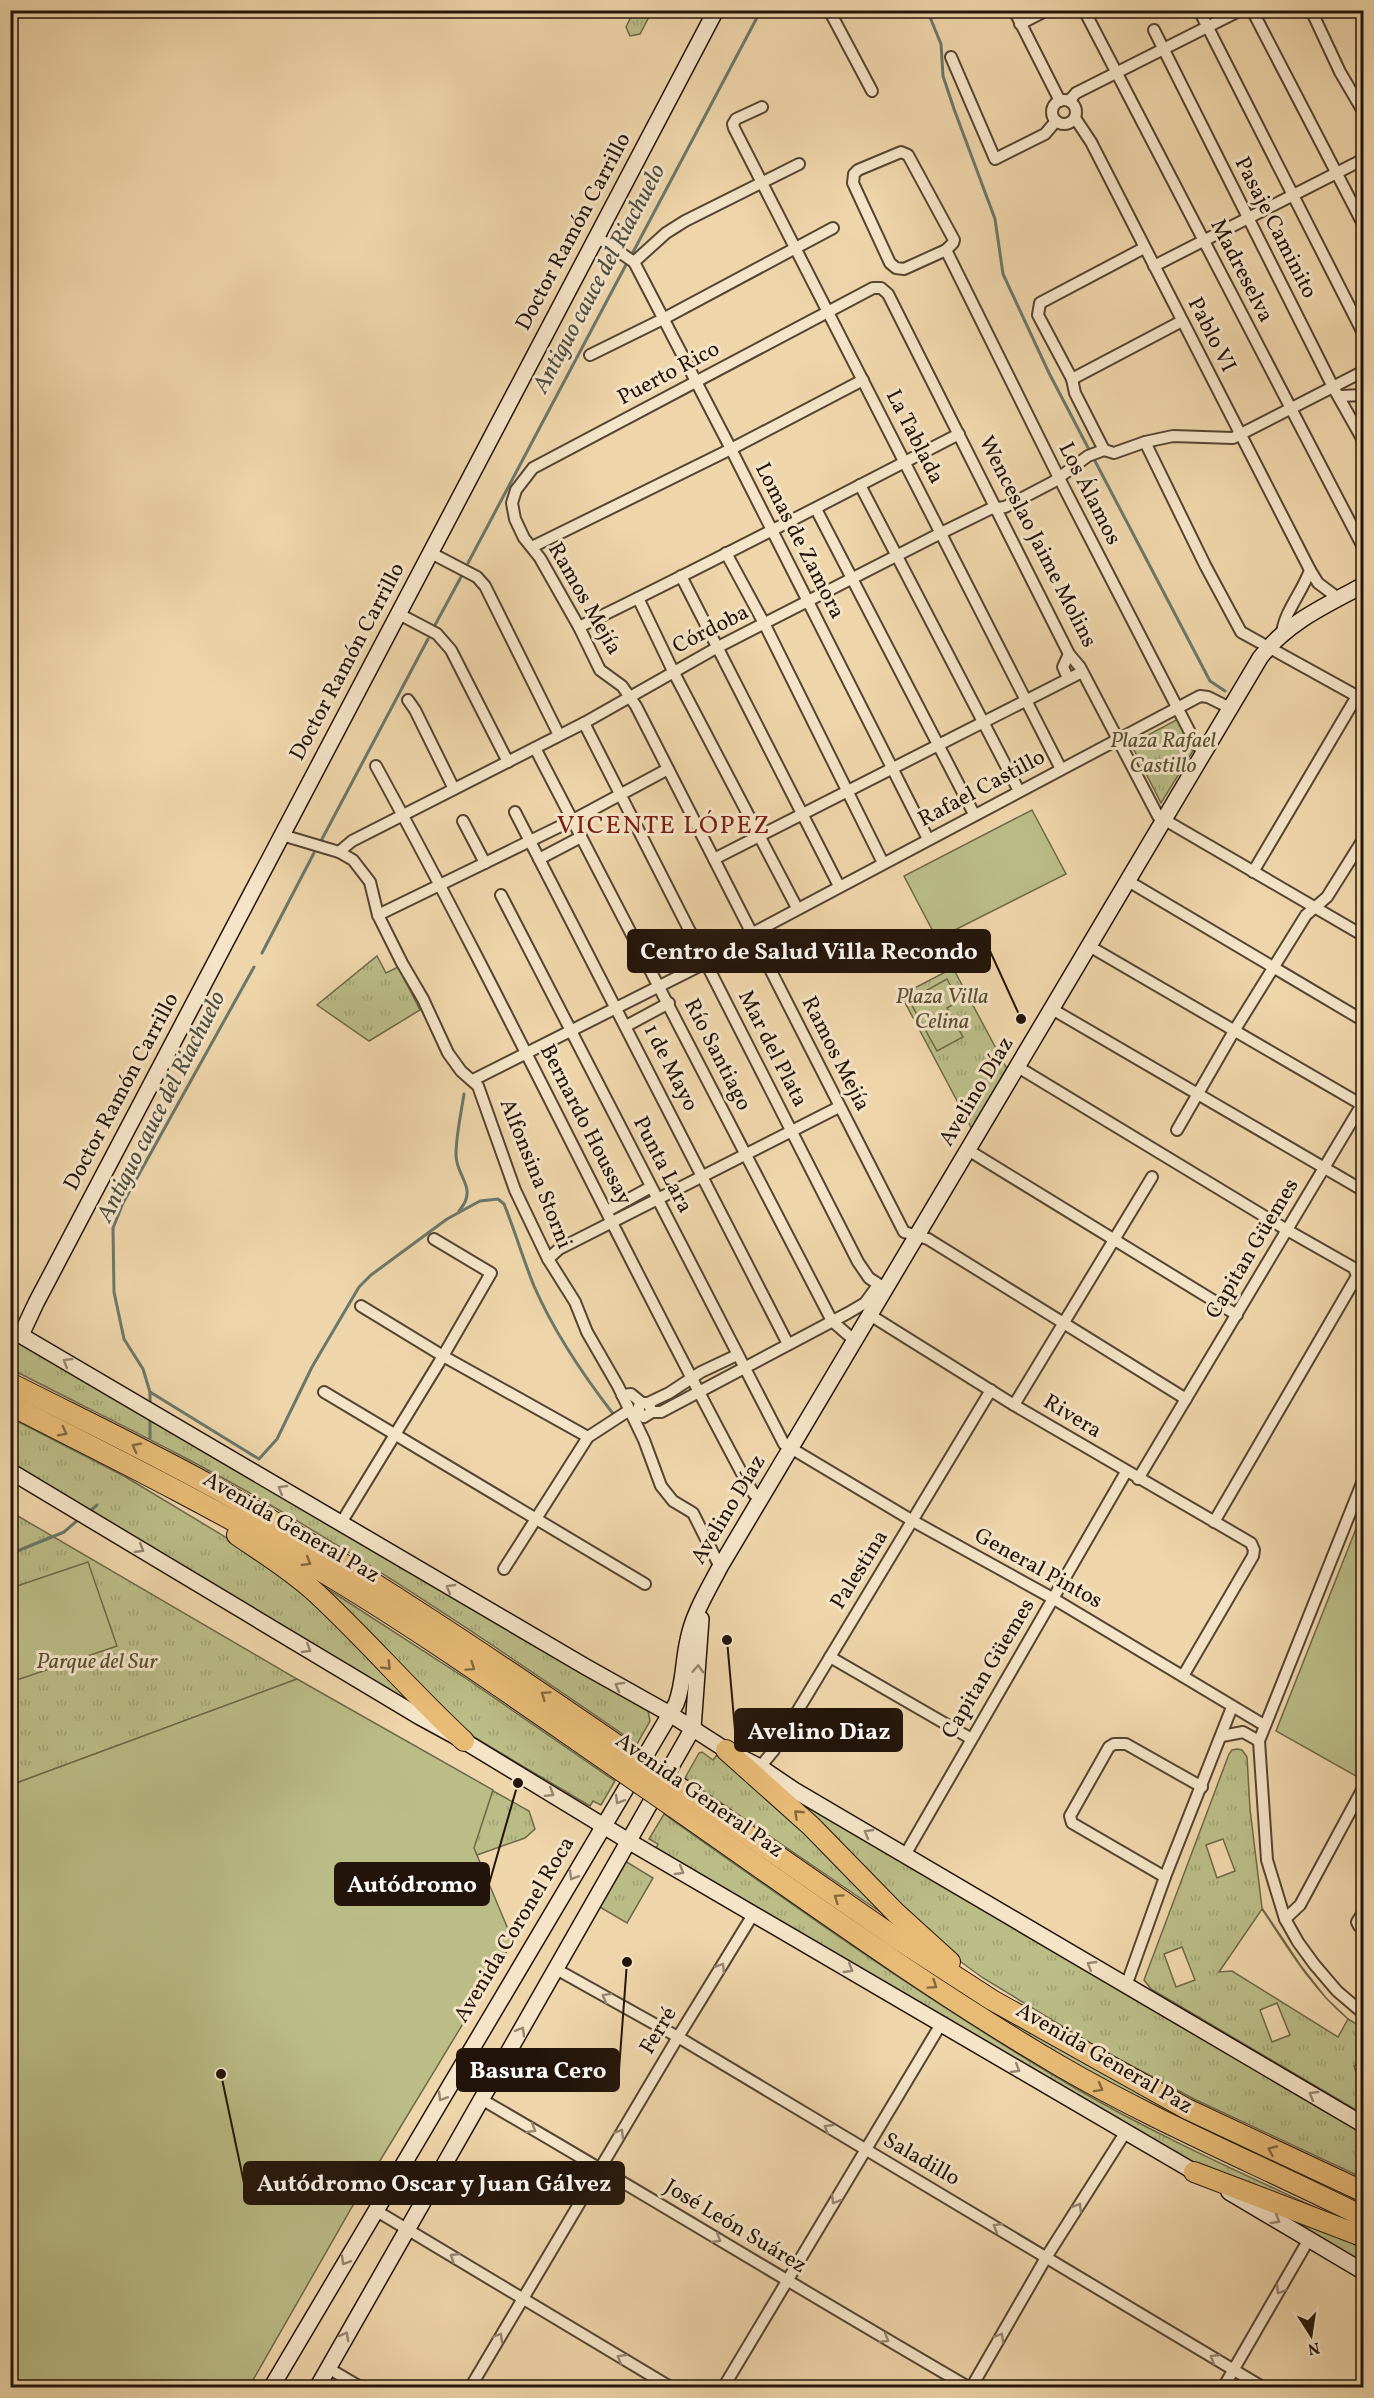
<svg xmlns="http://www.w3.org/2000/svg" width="1374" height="2398" viewBox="0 0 1374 2398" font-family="Vollkorn,serif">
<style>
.grass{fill:url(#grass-tufts);stroke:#6e6848;stroke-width:1.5;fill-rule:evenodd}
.pitch{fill:#bbbd87;stroke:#6e6848;stroke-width:1.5}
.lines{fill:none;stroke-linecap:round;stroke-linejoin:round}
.stream{stroke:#6a776b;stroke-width:3}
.street-casing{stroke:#554432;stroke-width:14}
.secondary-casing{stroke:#22140a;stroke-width:18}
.highway-casing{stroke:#22140a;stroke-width:22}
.street{stroke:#f5e4c8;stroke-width:10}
.secondary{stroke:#f5e4c8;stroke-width:15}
.highway{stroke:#e8bb75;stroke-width:20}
.highway-bridge-casing{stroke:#22140a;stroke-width:22;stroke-linecap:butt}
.highway-bridge{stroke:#e8bb75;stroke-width:20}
.oneway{stroke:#968672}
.oneway2{stroke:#856840}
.labels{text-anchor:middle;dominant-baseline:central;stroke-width:6;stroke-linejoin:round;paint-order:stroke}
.street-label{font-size:22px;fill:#22140a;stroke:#f5e4c8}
.park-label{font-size:22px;font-style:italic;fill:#584f36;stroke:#f5e4c8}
.water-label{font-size:24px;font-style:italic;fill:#4c4e43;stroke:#f5e4c8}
.quarter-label{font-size:26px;letter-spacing:1.5px;fill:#7a1f14;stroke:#f5e4c8}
.leader{fill:none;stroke:#22140a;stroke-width:2}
.callout-dot{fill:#22140a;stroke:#f5e4c8;stroke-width:2}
.callout{fill:#22140a;stroke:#22140a;stroke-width:2}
.callout-label{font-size:24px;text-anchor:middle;font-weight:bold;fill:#fff}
</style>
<defs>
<pattern id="grass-tufts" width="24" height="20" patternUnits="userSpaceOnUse" patternTransform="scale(1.5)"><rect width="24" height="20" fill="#bbbd87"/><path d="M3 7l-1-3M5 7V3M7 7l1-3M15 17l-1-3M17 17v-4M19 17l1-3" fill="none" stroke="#a0a273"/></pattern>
</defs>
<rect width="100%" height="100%" fill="#efd6aa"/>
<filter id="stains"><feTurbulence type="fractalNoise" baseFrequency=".00333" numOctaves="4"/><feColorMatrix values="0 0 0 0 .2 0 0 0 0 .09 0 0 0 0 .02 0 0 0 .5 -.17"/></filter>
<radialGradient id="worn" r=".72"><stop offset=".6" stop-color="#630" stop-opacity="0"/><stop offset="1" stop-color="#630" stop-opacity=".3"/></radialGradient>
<g class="grass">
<path d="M634 11H652L640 34 630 36 626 27Z"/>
<path d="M1178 719 1193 751 1161 803 1131 744Z"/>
<path d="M377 956 386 973 398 967 420 1010 369 1041 317 1005Z"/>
<path d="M953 968 1007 1069 973 1131 901 995Z"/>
<path d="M10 1338 648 1711 650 1721 637 1744C517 1661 398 1580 272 1506 187 1456 98 1414 11 1369Z"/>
<path d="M11 1418 124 1476 242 1547 309 1597 428 1713 11 1469Z"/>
<path d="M11 1512 297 1679 11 1785Z"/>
<path d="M306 1575 464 1677 615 1781 601 1805 593 1801 590 1806 457 1727Z"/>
<path d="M1237 1749 1242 1750 1247 1757 1250 1809 1262 1908 1301 1966 1326 1998 1348 2019 1363 2028V2062L1354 2066 1363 2093V2114L1151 1989 1144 1980 1229 1754 1232 1750ZM1223 1839 1235 1871 1217 1878 1206 1845ZM1262 1909C1288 1948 1312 1989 1348 2019L1338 2037 1232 1971 1219 1972ZM1182 1947 1195 1980 1176 1987 1164 1954ZM1277 2003 1290 2035 1272 2042 1260 2010Z"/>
<path d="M702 1752 713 1760 717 1755 743 1772 895 1922 685 1778 699 1753Z"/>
<path d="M454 1769 529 1811 535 1829 525 1838 477 1855 473 1848Z"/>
<path d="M779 1788 1363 2132V2178L1194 2099 1100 2049 983 1978 946 1951Z"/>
<path d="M664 1814C798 1909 933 2005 1075 2088 1168 2142 1267 2184 1363 2230L1204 2170 656 1848 658 1844 649 1839Z"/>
<path d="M625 1861 653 1878 627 1923 598 1906Z"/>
<path d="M983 2006 1363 2201V2207C1234 2146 1102 2088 983 2006Z"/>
<path d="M1255 2198 1363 2243V2265Z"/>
</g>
<g class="pitch">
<path d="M1032 810 1066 874 937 939 904 876Z"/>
<path d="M947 979 959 1001 947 1008 963 1037 937 1051 909 1000Z"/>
<path d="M1363 1511V1780L1276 1731Z"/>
<path d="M88 1562 117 1646 11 1682V1588Z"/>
<path d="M297 1679 493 1790 474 1848 513 1941 352 2207 249 2387H11V1785Z"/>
</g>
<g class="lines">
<g class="stream">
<path d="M927 10 941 44 943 76 954 109 995 219 1003 274 1049 373 1210 681 1225 691"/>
<path d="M631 256 761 10"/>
<path d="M468 563 628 261"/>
<path d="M435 625 461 577"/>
<path d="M322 839 428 639"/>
<path d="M262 953 314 853"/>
<path d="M459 1211C479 1188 456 1177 456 1155 456 1135 461 1114 464 1094"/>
<path d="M150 1392 259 1459 277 1439 312 1367 359 1287 371 1275 447 1219 480 1201 498 1199 504 1204C515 1231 523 1259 534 1286 554 1332 583 1375 614 1415"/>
<path d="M150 1405V1392L143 1369 124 1339 114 1292 113 1228 123 1203 254 967"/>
<path d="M150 1438V1417"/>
<path d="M89 1512 97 1505"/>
<path d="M10 1554 64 1532 79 1519"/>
</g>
<g class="street-casing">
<g id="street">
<path d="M829 10 872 91"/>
<path d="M1014 10 1060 101"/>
<path d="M1084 10 1364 549"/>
<path d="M1199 10 1364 335"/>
<path d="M1252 10 1364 226"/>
<path d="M1311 10 1340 72 1364 113"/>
<path d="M1020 24 1047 10"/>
<path d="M1154 30 1333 387 1364 442"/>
<path d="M951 57 995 159 1045 134 1056 121"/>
<circle cx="1064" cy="112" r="12"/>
<path d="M1069 101 1076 93 1241 10"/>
<path d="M762 107 736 119 733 124 734 128 1061 769"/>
<path d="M1075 118 1091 142 1310 570C1303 591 1283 614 1282 634"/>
<path d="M901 152 908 155 954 240 953 243 946 250 904 269 896 268 890 263 853 183 854 174 858 170Z"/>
<path d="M597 237 634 262"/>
<path d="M946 250 1059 478 1196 744 1204 752"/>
<path d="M634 262 731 449 928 839"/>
<path d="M634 262 666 233 685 221 799 164"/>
<path d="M1154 266 1364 159"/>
<path d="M590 355 663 319 833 228"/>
<path d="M1072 379 1182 321"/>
<path d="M1339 396 1364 395"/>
<path d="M1145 442 1205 565 1241 632 1364 700"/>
<path d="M1104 450 1075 393 1072 379 1038 315 1040 303 1144 248"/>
<path d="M1104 450 1114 453 1145 442 1173 436 1233 438 1364 371"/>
<path d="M860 485 1019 791"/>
<path d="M816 509 974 814"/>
<path d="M532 547 731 449 863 380"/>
<path d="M431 553 477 577 485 586 559 735"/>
<path d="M726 553 765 625 883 863"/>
<path d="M1310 570 1318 583 1338 598"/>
<path d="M681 576 839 886"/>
<path d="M638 598 673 671 797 908"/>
<path d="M399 614 437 634 451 650 508 762"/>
<path d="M579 627C707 565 833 499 959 434"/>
<path d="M1068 678 1063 667 1069 654"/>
<path d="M408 700 415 710 454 789"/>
<path d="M584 723 858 1262 869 1278 886 1289"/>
<path d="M535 748 832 1321 855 1341"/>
<path d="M376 766C505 1002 619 1245 746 1481L754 1494 762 1499"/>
<path d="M515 812 788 1344"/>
<path d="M463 821 485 863"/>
<path d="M282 835 339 852 353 860 370 882 378 915 402 963 423 999 448 1053 461 1071 478 1086 515 1190 548 1259 575 1302 587 1332 618 1386 644 1440 661 1486 673 1501 693 1513 720 1567"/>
<path d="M339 852 352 841 584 723 718 647 941 533 990 509 1005 507 1053 482 1088 456 1104 450"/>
<path d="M539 859 581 837"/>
<path d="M714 859 1082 672"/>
<path d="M1253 872 1357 696"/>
<path d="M1128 881 1364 1021"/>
<path d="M501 895 784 1444 913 1521 1054 1599 1264 1725"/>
<path d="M378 915 573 820 668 769"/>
<path d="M753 933 1200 696 1208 697 1230 708"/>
<path d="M1089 946 1364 1106"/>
<path d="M1052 1009 1364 1191"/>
<path d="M626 1026 669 1003"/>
<path d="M1018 1067 1287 1230 1354 1268 1357 1276 1214 1522"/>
<path d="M473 1080 755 938"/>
<path d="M1177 1130 1234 1031 1306 915 1327 897 1364 838"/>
<path d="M968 1150 1237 1315"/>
<path d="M607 1211 651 1187"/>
<path d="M548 1259 559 1249 839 1107"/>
<path d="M361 1306 443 1356 588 1437"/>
<path d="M870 1315 1014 1405 1251 1543 1254 1550 1253 1556 1183 1676"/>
<path d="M324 1392 645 1584"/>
<path d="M622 1395 631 1394 642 1403"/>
<path d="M1186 1399 928 1239 904 1232 636 706 622 686 600 670 579 627 540 558 524 538 515 519 512 503 516 490 533 468 873 288H881L888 294 1069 654 1080 667 1158 816 1364 936"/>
<path d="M648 1403 669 1393 701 1372 737 1355"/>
<path d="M1014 1405 1152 1177"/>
<path d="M652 1412 648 1403H642L639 1406V1413L644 1417 652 1412H661L848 1313 865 1303 878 1285"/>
<path d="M1364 1478 1259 1741 1267 1860 1285 1919 1298 1942 1314 1964 1337 1991 1364 2014"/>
<path d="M1138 1479 1364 1101"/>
<path d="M341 1523 443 1356 491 1273 434 1239"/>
<path d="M504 1569 588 1437 628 1411"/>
<path d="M830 1657 970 1738"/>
<path d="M1222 1736 1243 1732 1259 1741"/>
<path d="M760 1767 774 1750 991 1390"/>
<path d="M905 1855 1126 1472"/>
<path d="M1165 1877 1072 1823 1070 1816 1109 1747 1114 1744H1126L1202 1787"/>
<path d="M1364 1911 1357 1922 1359 1926 1364 1928"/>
<path d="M1285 1919 1300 1905 1363 1788"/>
<path d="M556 1969 678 2037 1264 2388"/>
<path d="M1126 1986 1165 1877 1232 1707"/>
<path d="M481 2099C645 2194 806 2293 970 2388"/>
<path d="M375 2210 672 2388"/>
<path d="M328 2368 362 2388"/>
<path d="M470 2388 678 2037 754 1913"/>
<path d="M723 2388 941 2024"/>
<path d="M971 2388 1047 2256 1125 2133"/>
<path d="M1223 2388 1309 2239"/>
</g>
</g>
<g class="secondary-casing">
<g id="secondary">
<path d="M10 1329 586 1667 670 1714 726 1750 760 1767 794 1790 1364 2125"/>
<path d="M21 1335 36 1303 716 10"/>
<path d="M10 1471 420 1717 464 1741 630 1842 1203 2177"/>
<path d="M1229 2192 1364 2272"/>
<path d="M271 2388 676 1704C684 1684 683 1661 688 1640 693 1614 708 1590 720 1567L1260 658C1286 623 1326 605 1364 585"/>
<path d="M317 2388 693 1728 701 1619"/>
</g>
</g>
<g class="highway-casing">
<g id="highway">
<path d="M10 1383C85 1421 161 1457 233 1498 369 1576 498 1663 627 1752"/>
<path d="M10 1405C108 1455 205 1503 299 1558 409 1622 513 1696 617 1768"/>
<path d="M237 1535C263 1553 291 1570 315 1592 366 1639 412 1693 464 1741"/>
<path d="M726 1750 811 1826 896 1913 950 1962"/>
<path d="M683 1790 893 1936 992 2000 1187 2109 1364 2192"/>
<path d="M672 1806C800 1895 925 1987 1060 2066 1158 2123 1262 2166 1364 2217"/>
<path d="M1194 2172 1364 2237"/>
</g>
</g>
<use href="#street" class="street"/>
<use href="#secondary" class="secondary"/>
<use href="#highway" class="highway"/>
<g class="highway-bridge-casing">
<g id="highway-bridge">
<path d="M627 1752 683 1790"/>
<path d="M617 1768 672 1806"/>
</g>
</g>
<use href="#highway-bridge" class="highway-bridge"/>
</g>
<defs><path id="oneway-chevron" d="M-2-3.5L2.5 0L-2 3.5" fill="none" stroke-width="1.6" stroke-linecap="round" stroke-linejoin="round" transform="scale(1.5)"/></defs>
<g class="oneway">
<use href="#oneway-chevron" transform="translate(67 1362) rotate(-149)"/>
<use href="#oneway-chevron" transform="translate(282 1489) rotate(-149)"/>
<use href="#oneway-chevron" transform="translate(140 1549) rotate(31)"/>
<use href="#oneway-chevron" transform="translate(450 1588) rotate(-150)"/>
<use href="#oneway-chevron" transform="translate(307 1649) rotate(31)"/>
<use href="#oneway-chevron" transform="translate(698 1669) rotate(-87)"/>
<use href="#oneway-chevron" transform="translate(619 1686) rotate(-151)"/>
<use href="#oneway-chevron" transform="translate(550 1793) rotate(32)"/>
<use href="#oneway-chevron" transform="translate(619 1800) rotate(121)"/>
<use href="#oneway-chevron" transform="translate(868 1833) rotate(-150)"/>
<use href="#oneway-chevron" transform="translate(680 1871) rotate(30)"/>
<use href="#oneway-chevron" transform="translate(573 1876) rotate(121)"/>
<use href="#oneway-chevron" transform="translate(1091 1965) rotate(-149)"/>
<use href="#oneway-chevron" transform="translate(721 1967) rotate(-58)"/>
<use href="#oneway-chevron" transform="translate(849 1969) rotate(31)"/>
<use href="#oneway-chevron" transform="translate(606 1997) rotate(-151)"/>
<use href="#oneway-chevron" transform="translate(521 2031) rotate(-60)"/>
<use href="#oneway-chevron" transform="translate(1016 2069) rotate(31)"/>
<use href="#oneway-chevron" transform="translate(1313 2095) rotate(-150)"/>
<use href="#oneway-chevron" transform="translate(442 2097) rotate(121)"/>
<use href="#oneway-chevron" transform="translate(828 2128) rotate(-149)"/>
<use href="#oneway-chevron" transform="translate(532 2129) rotate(30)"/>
<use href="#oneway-chevron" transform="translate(620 2133) rotate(-59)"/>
<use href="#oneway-chevron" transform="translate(835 2200) rotate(121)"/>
<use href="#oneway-chevron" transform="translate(1078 2207) rotate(-58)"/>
<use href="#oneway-chevron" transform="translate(1276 2220) rotate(31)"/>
<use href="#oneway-chevron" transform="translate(997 2227) rotate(-150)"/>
<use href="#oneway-chevron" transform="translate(717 2239) rotate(31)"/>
<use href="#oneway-chevron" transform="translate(454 2257) rotate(-148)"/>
<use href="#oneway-chevron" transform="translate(345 2261) rotate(121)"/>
<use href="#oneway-chevron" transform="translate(1280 2290) rotate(120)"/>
<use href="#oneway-chevron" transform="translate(345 2336) rotate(-61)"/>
<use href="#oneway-chevron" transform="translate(499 2337) rotate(-60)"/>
<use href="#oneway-chevron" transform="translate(1000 2337) rotate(-60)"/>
<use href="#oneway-chevron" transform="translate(885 2339) rotate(30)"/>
<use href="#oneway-chevron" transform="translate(621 2358) rotate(-150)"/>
<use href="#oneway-chevron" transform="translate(1214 2358) rotate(-149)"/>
</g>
<g class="oneway2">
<use href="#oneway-chevron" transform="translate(63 1432) rotate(27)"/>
<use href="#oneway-chevron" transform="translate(136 1447) rotate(-153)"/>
<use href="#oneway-chevron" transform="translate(307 1562) rotate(31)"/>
<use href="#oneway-chevron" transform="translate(387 1666) rotate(46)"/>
<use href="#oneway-chevron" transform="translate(471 1667) rotate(34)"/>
<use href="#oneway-chevron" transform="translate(545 1695) rotate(-145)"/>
<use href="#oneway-chevron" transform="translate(798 1814) rotate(-137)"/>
<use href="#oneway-chevron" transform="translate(838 1898) rotate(-145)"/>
<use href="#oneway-chevron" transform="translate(933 1985) rotate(34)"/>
<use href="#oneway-chevron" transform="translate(1099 2088) rotate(29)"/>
<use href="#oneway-chevron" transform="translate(1272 2150) rotate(-155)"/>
</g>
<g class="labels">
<g class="street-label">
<text transform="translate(1275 228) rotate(63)">Pasaje Caminito</text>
<text transform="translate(574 232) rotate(-62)">Doctor Ramón Carrillo</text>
<text transform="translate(1241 271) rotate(63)">Madreselva</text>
<text transform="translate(1211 335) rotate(63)">Pablo VI</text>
<text transform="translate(669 374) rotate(-28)">Puerto Rico</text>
<text transform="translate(914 437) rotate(63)">La Tablada</text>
<text transform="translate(1089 494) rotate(63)">Los Álamos</text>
<text transform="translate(799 541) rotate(63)">Lomas de Zamora</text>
<text transform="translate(1037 542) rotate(63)">Wenceslao Jaime Molins</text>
<text transform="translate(584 599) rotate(60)">Ramos Mejía</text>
<text transform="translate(711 630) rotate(-27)">Córdoba</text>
<text transform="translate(348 662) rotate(-62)">Doctor Ramón Carrillo</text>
<text transform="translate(982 789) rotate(-28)">Rafael Castillo</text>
<text transform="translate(772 1049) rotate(63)">Mar del Plata</text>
<text transform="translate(835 1054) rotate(63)">Ramos Mejía</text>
<text transform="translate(717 1055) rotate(63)">Río Santiago</text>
<text transform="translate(670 1068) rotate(63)">1 de Mayo</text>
<text transform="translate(122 1092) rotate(-62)">Doctor Ramón Carrillo</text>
<text transform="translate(977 1092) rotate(-59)">Avelino Díaz</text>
<text transform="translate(585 1125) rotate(63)">Bernardo Houssay</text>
<text transform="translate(662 1165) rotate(63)">Punta Lara</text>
<text transform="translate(535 1174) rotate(68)">Alfonsina Storni</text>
<text transform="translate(1253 1249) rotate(-59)">Capitan Güemes</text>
<text transform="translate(1072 1417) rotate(31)">Rivera</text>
<text transform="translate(729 1510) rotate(-59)">Avelino Díaz</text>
<text transform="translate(291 1528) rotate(30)">Avenida General Paz</text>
<text transform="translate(1038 1569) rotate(29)">General Pintos</text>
<text transform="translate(860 1570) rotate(-58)">Palestina</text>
<text transform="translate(989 1669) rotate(-59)">Capitan Güemes</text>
<text transform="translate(699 1796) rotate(35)">Avenida General Paz</text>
<text transform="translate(515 1930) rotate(-59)">Avenida Coronel Roca</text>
<text transform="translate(659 2031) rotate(-59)">Ferré</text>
<text transform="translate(1104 2059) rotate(30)">Avenida General Paz</text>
<text transform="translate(921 2160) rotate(30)">Saladillo</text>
<text transform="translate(735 2227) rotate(31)">José León Suárez</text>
</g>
<g class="park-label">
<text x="1163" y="741">Plaza Rafael<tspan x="1163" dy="25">Castillo</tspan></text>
<text x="942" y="997">Plaza Villa<tspan x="942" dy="25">Celina</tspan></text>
<text x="97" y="1662">Parque del Sur</text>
</g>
<g class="water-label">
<text transform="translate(600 279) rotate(-62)">Antiguo cauce del Riachuelo</text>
<text transform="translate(162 1107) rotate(-63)">Antiguo cauce del Riachuelo</text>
</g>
<g class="quarter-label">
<text x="664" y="826">VICENTE LÓPEZ</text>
</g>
</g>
<path class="leader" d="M1021 1019L990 951M727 1640L735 1730M518 1783L489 1884M627 1962L619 2070M221 2074L244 2183"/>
<g class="callout-dot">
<circle cx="1021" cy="1019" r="6"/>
<circle cx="727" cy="1640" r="6"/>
<circle cx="518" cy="1783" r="6"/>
<circle cx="627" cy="1962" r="6"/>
<circle cx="221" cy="2074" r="6"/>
</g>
<g class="callout">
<rect x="628" y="930" width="362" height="42" rx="6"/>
<rect x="735" y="1709" width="167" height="42" rx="6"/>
<rect x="335" y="1863" width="154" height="42" rx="6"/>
<rect x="457" y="2049" width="162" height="42" rx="6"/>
<rect x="244" y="2162" width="380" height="42" rx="6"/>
</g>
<g class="callout-label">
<text x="809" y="959">Centro de Salud Villa Recondo</text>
<text x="819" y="1739">Avelino Diaz</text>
<text x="412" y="1892">Autódromo</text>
<text x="538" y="2078">Basura Cero</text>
<text x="434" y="2191">Autódromo Oscar y Juan Gálvez</text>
</g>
<rect width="1374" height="2398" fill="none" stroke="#efd6aa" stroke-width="36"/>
<rect x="12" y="12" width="1350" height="2374" fill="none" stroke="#22140a" stroke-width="3"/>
<rect x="18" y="18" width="1338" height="2362" fill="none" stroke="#22140a" stroke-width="1.5"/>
<g transform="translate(1311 2335) rotate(168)" stroke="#f5e4c8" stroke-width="4.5" paint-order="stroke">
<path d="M0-4.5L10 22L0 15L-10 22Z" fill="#22140a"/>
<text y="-9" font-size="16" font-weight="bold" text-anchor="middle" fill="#22140a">N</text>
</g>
<rect width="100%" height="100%" filter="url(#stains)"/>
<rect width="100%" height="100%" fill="url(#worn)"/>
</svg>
